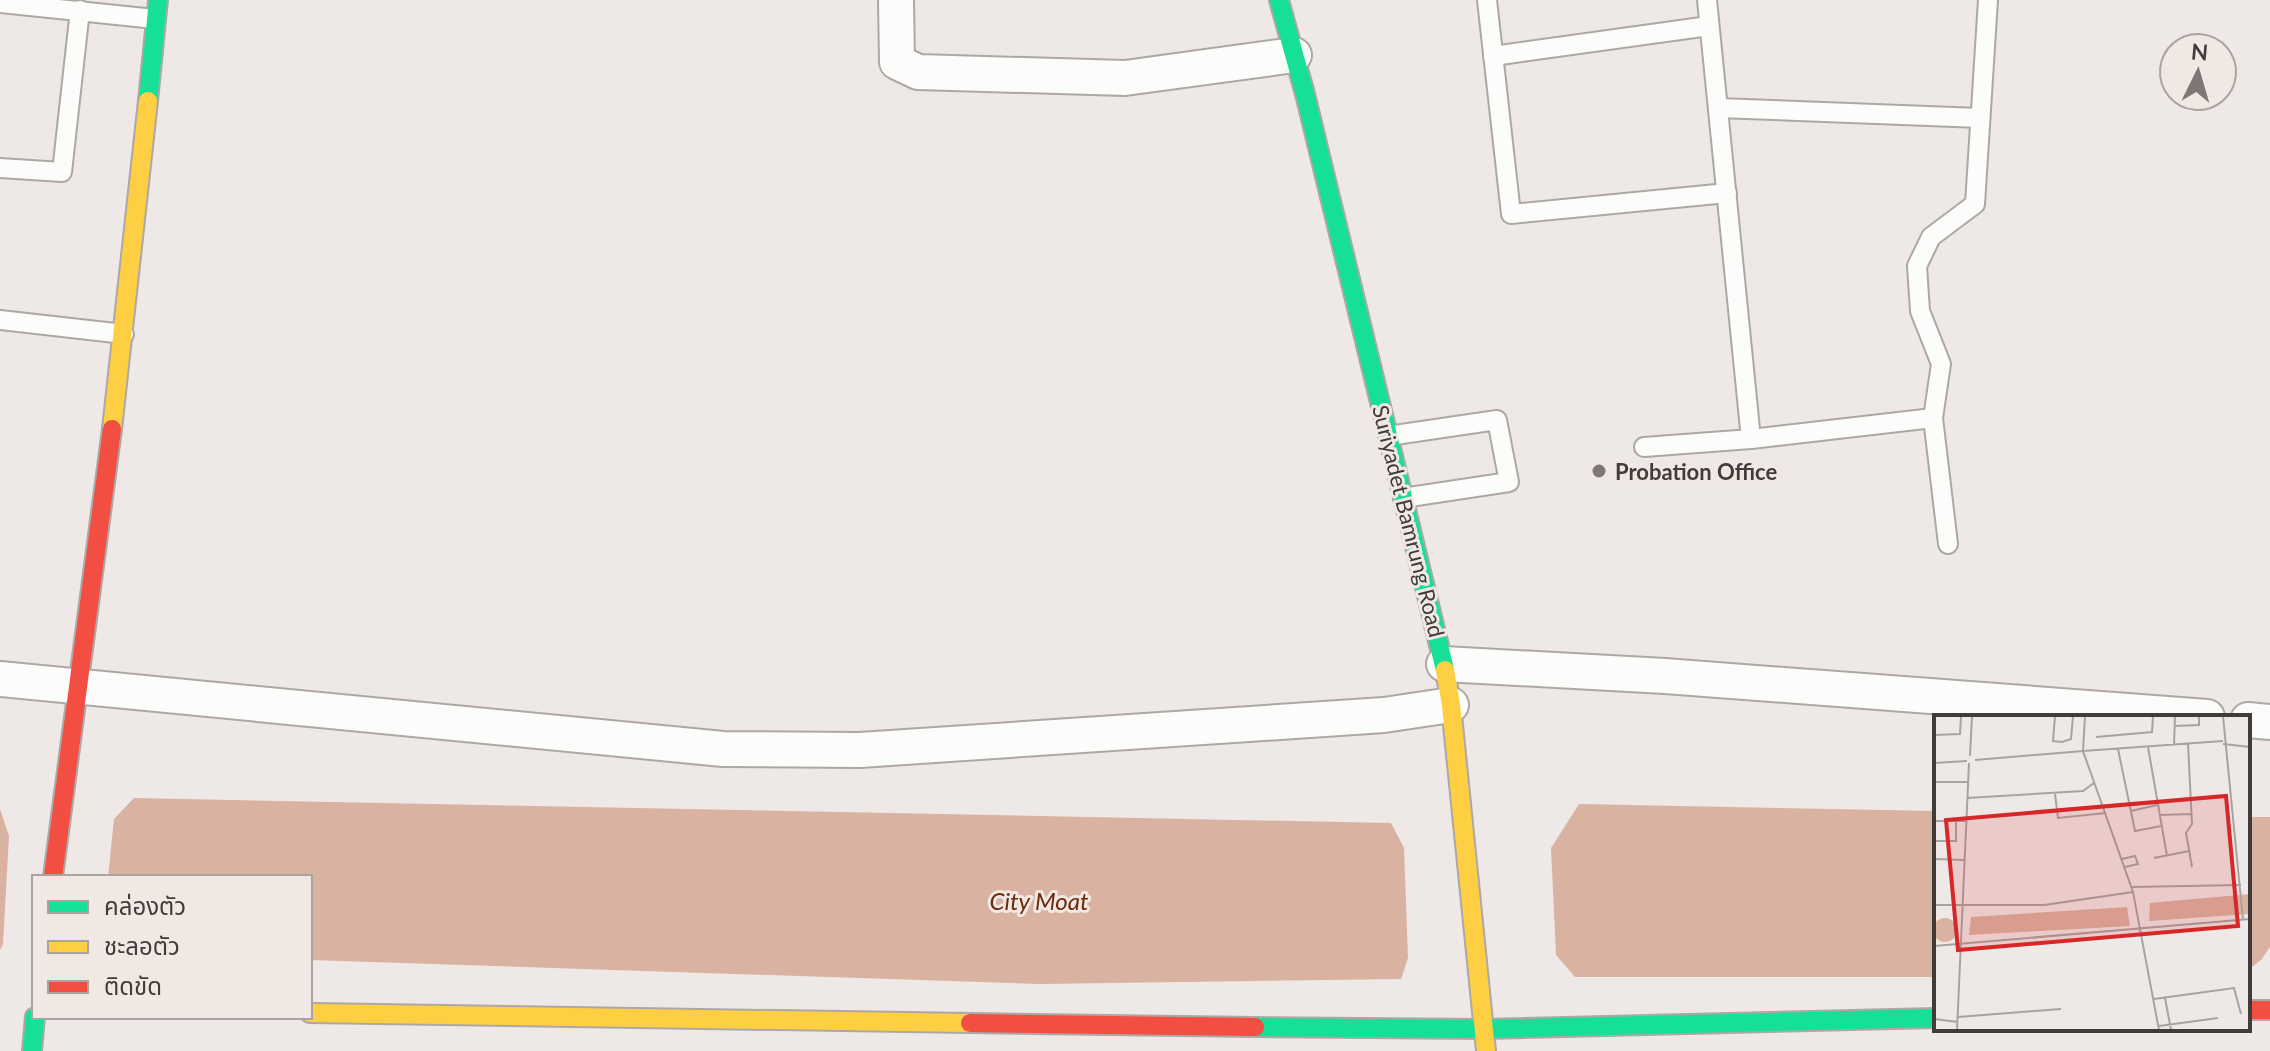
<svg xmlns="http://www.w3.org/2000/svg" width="2270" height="1051" viewBox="0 0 2270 1051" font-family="Lato,'Noto Sans Thai',sans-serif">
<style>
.water{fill:#dab2a2}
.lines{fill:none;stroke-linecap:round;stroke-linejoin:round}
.lane-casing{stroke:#ada8a6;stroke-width:22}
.street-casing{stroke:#ada8a6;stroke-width:38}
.fast-casing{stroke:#ada8a6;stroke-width:22}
.slow-casing{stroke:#ada8a6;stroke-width:22}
.jam-casing{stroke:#ada8a6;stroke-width:22}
.lane{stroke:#fcfcfb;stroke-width:18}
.street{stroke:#fcfcfb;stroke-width:34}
.fast{stroke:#16e098;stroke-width:18}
.slow{stroke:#ffcf43;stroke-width:18}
.jam{stroke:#f24e42;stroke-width:18}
.poi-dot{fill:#7d7876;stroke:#f1e7e3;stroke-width:3}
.labels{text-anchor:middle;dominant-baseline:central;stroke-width:6;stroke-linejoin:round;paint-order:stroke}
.poi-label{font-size:22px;font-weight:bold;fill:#403c3a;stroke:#f1e7e3;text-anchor:start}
.street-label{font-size:22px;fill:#403c3a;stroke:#f1e7e3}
.water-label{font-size:24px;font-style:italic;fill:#6c2a0a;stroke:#f1e7e3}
.inset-road{fill:none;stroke:#a8a3a1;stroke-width:2}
.view{fill:#d62828;fill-opacity:0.15;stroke:#d62828;stroke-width:4}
.inset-edge{fill:none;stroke:#403c3a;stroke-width:4}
</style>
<rect width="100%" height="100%" fill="#eee8e6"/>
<g class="water">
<path d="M134 798 1391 823 1404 848 1408 958 1401 979 1040 984 310 960V877H108L114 819Z"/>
<path d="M1579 804 1936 811V977H1575L1556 955 1551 848Z"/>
<path d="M0 809 9 836 3 944 0 950Z"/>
<path d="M2248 817H2270V947L2261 960 2248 970Z"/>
</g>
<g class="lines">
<g class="lane-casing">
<g id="lane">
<path d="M1487 0 1511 214 1727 193"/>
<path d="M1707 0 1751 439"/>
<path d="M0 3 155 19"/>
<path d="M1493 56 1709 26"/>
<path d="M1718 108 1980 118"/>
<path d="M0 168 62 172 80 10"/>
<path d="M0 320 124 334"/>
<path d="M1388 436 1497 420 1509 482 1403 498"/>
<path d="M1644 447 1751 439 1933 418"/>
<path d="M1948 544 1933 418 1941 364 1920 311 1917 266 1931 237 1975 204 1988 0"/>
</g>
</g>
<g class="street-casing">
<g id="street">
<path d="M896 0 897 62 918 72 1125 78 1294 55"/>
<path d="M1444 664 1665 676 2207 717"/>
<path d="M0 679 723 749 860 750 1384 715 1451 705"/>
<path d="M2248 720 2270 722"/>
</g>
</g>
<g class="fast-casing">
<g id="fast">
<path d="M1279 0 1305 94 1445 670"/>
<path d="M148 101 158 0"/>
<path d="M1255 1027 1484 1029 1936 1018"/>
<path d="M32 1051 35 1017"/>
</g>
</g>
<g class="slow-casing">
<g id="slow">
<path d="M112 429 148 101"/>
<path d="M1445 670 1451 705 1486 1051"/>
<path d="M310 1013 970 1023"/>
</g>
</g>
<g class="jam-casing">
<g id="jam">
<path d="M53 877 112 429"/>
<path d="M2248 1010H2270"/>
<path d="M970 1023 1255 1027"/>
</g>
</g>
<use href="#lane" class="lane"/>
<use href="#street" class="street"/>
<use href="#fast" class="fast"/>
<use href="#slow" class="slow"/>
<use href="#jam" class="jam"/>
</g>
<circle class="poi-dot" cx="1599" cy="471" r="8"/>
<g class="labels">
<g class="poi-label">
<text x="1615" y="471">Probation Office</text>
</g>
<g class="street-label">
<text transform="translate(1409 521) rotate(76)">Suriyadet Bamrung Road</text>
</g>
<g class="water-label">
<text x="1039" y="900">City Moat</text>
</g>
</g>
<g transform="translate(1934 715)">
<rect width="316" height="316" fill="#eee8e6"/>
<path d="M316 179V199L215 206 216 188ZM193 192 196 211 35 220 37 202ZM-1 215a12 12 0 1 1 24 0a12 12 0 1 1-24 0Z" fill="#dab2a2"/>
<path class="inset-road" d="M121 1 119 26 128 27 137 24 139 1M151 1 149 36 199 177 225 315M289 1 309 205M240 11 265 10V1M0 20 26 19 27 1M162 22 218 17 219 1M254 29 258 109 252 118 258 152M289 29 316 32M240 30 241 1M214 32 233 141M184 34 201 116 227 111M149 36 289 26M36 41 38 1M41 45 149 36M0 48 33 46M0 67H34M121 79 124 103 172 98M33 83 149 76 160 68M197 96 223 90M225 100 258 99M0 106H32M0 126H22V106M220 143 255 136M0 144 31 145M188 144 201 141 204 149 191 152M198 172 307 170M0 190H110L199 177M0 231 316 204M231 283 237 315M220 284 300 273 307 299M24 302 127 294M0 304 24 307M225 311 284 303M23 315 35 48"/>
<path class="view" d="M292 81 304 211 24 235 12 105Z"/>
<rect width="316" height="316" class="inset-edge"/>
</g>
<rect x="32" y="875" width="280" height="144" fill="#f1e7e3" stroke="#aaa39f" stroke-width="2"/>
<rect x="48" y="901" width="40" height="12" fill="#16e098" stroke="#aaa39f" stroke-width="2"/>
<text x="104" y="915" font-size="24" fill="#403c3a">คล่องตัว</text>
<rect x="48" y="941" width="40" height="12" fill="#ffcf43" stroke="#aaa39f" stroke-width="2"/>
<text x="104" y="955" font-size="24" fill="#403c3a">ชะลอตัว</text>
<rect x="48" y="981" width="40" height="12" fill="#f24e42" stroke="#aaa39f" stroke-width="2"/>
<text x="104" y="995" font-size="24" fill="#403c3a">ติดขัด</text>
<g transform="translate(2198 72) rotate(5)"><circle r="38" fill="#f1e7e3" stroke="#aaa39f" stroke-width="2"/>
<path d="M0-6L14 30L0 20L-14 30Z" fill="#7d7876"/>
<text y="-12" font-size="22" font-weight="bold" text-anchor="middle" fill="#403c3a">N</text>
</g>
</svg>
